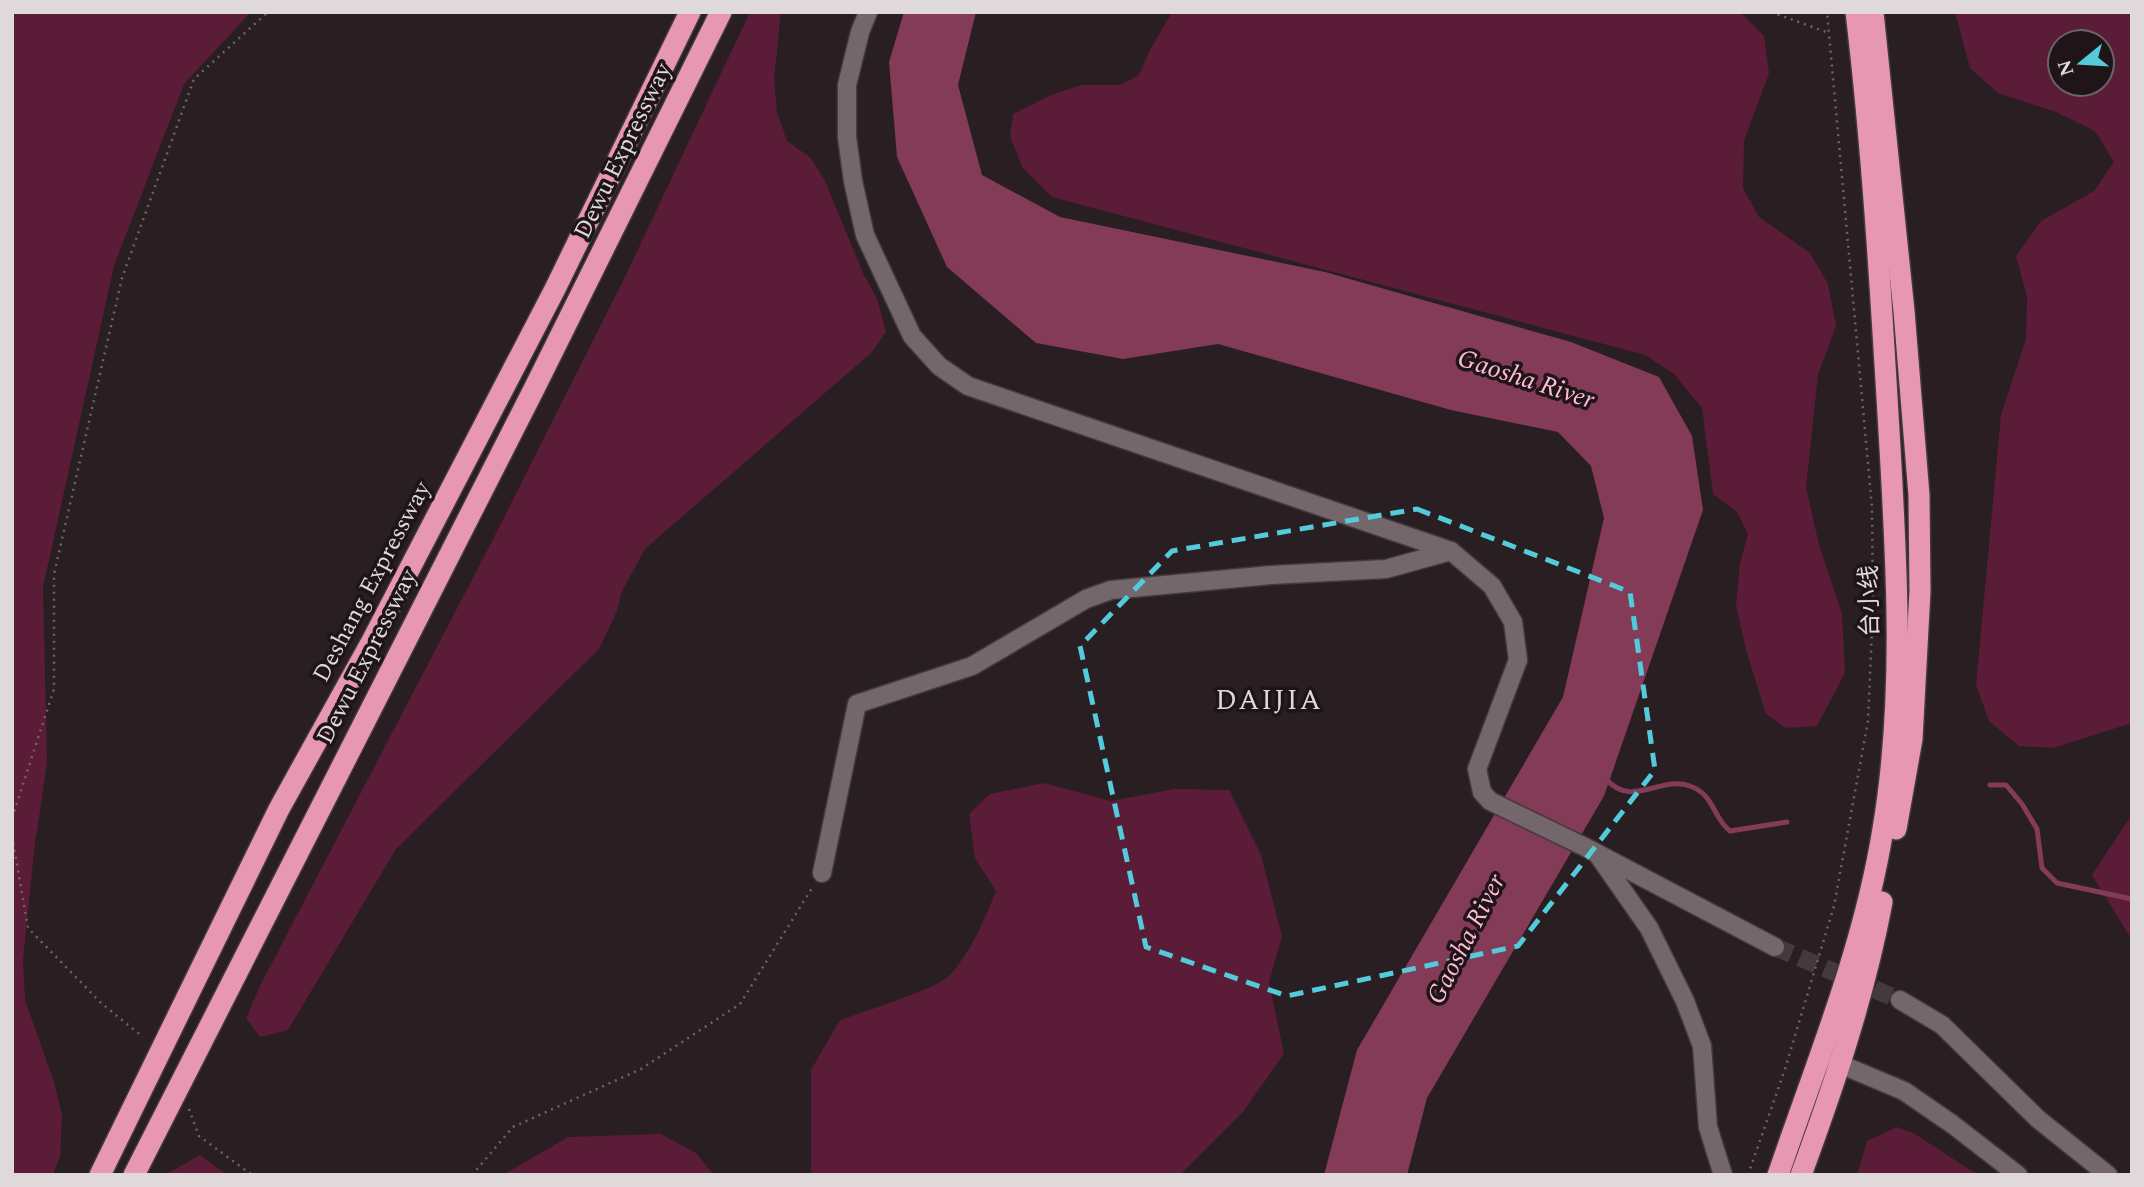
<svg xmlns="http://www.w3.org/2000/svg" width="2144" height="1187" viewBox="0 0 2144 1187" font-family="Spectral,'Noto Sans SC',serif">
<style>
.green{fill:#5b1c37;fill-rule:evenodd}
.water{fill:#843b58}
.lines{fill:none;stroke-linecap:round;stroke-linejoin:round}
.stream{stroke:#843b58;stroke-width:5}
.minor-tunnel{stroke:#443a3d;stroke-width:18;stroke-dasharray:18 9;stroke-linecap:butt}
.minor-casing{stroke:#433a3d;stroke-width:21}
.highway-casing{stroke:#433a3d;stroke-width:24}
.path{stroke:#6e6467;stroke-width:2.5;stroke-dasharray:2 5;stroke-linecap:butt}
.minor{stroke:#74676b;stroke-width:18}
.highway{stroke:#e897b3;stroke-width:21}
.marked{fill:none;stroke:#53cbda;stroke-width:5;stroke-dasharray:14 9;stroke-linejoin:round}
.labels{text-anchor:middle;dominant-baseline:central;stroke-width:7;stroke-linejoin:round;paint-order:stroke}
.street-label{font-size:24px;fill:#e0d9db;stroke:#1f1518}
.water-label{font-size:26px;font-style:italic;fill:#febcd2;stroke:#1f1518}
.quarter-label{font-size:28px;letter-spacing:2px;fill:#e0d9db;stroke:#1f1518}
</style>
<rect width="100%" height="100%" fill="#291e21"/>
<g class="green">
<path d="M12 12H251L184 84 114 266 43 587 47 763 34 851 23 960 25 1000 54 1082 62 1115 60 1157 53 1175H12Z"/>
<path d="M750 12H781L774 79 777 112 787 141 811 158 825 181 863 273 877 299 886 332 871 353 645 549 622 591 617 611 599 649 396 849 288 1030 260 1037 246 1018 261 984 488 549 624 279Z"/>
<path d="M1172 12H1740L1764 36 1769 73 1744 141 1743 188 1759 217 1810 253 1828 284 1836 326 1818 375 1806 487 1819 545 1842 614 1845 673 1817 726 1786 728 1766 714 1746 650 1736 605 1740 563 1748 534 1737 512 1713 494 1702 408 1674 374 1645 355 1052 197 1022 167 1010 136 1013 114 1051 95 1081 85H1120L1139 75 1150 50Z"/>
<path d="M1955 12H2132V723L2053 748 2019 746 1989 721 1976 685 2001 415 2026 339 2027 297 2016 256 2041 221 2094 191 2114 162 2095 131 2056 112 1998 93 1970 68ZM2102 42V84H2060V42Z"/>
<path d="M1044 783 1111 801 1174 789 1229 790 1261 855 1282 936 1269 982 1284 1054 1243 1112 1180 1175H811V1070L840 1020C860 1013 938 988 949 976 971 952 984 921 996 891L975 858 969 814 990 794Z"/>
<path d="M2132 814V940L2092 875Z"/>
<path d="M1897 1127 1915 1134 1978 1175H1857L1867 1141Z"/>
<path d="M661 1134 696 1153 714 1175H503L568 1137Z"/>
<path d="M200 1155 227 1175H165Z"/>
</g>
<path class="water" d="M904 12H976L958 85 982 175 1060 217 1325 272 1571 342 1659 377 1692 436 1703 510 1604 796 1427 1098 1407 1175H1324L1357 1050 1563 697 1604 518 1591 466 1558 432 1451 410 1218 344 1123 359 1036 343 947 267 897 157 889 62Z"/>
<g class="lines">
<g class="stream">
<path d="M1606 779C1632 809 1661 775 1690 786 1715 795 1712 817 1730 831L1787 822"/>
<path d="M1990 785H2006L2022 804 2037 829 2042 868 2057 883 2132 899"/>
</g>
<path class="minor-tunnel" d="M1775 947 1900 1000"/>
<g class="minor-casing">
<g id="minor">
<path d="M868 12 860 32 847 85V137L853 181 865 235 912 336 939 366 968 386 1451 551 1492 586 1513 622 1518 660 1477 769 1482 792 1490 801 1585 847 1775 947"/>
<path d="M1598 855 1649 928 1685 1001 1702 1046 1708 1127 1723 1175"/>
<path d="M822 873 857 704 972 666 1086 599 1111 590 1271 575 1386 569 1451 551"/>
<path d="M1900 1000 1942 1025 2038 1119 2108 1175"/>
<path d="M1828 1059 1904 1091 1952 1124 2018 1175"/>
</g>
</g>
<g class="highway-casing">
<g id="highway">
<path d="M1873 12 1904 311 1919 495 1920 591 1912 739 1896 829"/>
<path d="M100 1175 279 809 372 641 555 289 690 12"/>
<path d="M134 1175 535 387 721 12"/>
<path d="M1778 1175C1817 1061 1864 948 1883 829 1906 693 1896 551 1888 414 1880 280 1872 146 1856 12"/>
<path d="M1801 1175C1834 1085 1864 997 1882 902"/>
</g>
</g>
<g class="path">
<path d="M1771 12 1829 33"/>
<path d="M12 818 54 689V574L122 278 194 79 268 12"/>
<path d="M12 836 28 928 101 1003 143 1037"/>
<path d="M189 1109 199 1136 252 1175"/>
<path d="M472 1175 513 1127 641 1069 740 1004 812 888"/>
<path d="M1748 1175 1785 1069 1834 906 1868 721 1873 607 1872 508 1827 12"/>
</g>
<use href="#minor" class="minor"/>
<use href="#highway" class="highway"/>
</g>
<path class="marked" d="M1417 509 1630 592 1655 770 1518 946 1287 996 1146 947 1080 646 1172 551Z"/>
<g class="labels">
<g class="street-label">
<text transform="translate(623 151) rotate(-64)">Dewu Expressway</text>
<text transform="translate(372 582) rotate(-62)">Deshang Expressway</text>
<text transform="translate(1870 601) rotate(-91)">台小线</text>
<text transform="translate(367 657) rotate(-63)">Dewu Expressway</text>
</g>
<g class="water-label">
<text transform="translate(1526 379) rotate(18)">Gaosha River</text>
<text transform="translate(1466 939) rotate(-63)">Gaosha River</text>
</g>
<g class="quarter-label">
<text x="1269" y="700">DAIJIA</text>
</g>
</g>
<rect width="2144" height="1187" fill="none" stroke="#e0d9db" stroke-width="28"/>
<g transform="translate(2081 63) rotate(252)"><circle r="33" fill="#1f1518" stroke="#6c6366" stroke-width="2"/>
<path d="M0-5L12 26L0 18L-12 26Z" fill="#53cbda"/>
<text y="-10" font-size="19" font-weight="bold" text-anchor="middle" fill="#e0d9db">N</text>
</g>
</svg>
